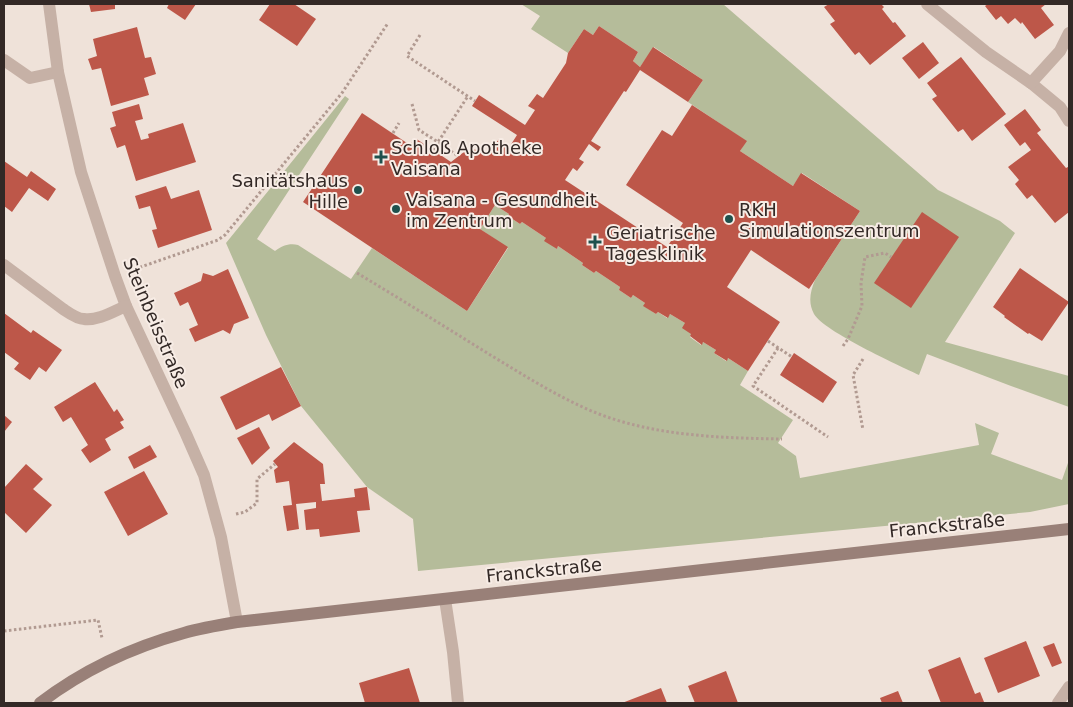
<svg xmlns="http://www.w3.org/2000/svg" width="1073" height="707" viewBox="0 0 1073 707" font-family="'DejaVu Sans',sans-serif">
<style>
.green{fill:#b5bc9a}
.building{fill:#bd5749}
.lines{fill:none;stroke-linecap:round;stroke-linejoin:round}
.path{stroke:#b19a91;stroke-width:3;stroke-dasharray:2.5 2.5;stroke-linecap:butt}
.lane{stroke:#c6b1a6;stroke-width:12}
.street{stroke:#c6b1a6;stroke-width:12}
.secondary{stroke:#998078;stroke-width:12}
.poi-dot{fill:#1f514d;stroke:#f7ece5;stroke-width:2}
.labels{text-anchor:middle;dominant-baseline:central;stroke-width:4;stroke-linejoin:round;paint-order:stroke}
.poi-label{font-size:18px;fill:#332926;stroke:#f7ece5;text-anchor:start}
.street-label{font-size:18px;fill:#332926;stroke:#f7ece5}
</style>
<rect width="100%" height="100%" fill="#efe2d9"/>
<g class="green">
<path d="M521 4H723L938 190 1000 221 1015 233 945 342 1069 376V407L1011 386 927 354 919 375C898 365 825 332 814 314 808 303 810 292 815 280L860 211 802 173 793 186 740 151 746 141 688 102 703 80 654 47 640 67 633 61 638 52 599 26 593 35 584 29 568 53 531 29 540 16Z"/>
<path d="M345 96 349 99 257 239 275 251C282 246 289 243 298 245L351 279 372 248 467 311 508 248 480 229 495 205 509 214 508 216 520 224 522 222 546 238 557 249 558 246 583 263 582 265 594 273 596 271 620 287 619 290 631 298 633 295 645 303 644 306 656 314 658 312 667 318 670 314 685 323 691 334 690 337 701 345 703 342 716 350 714 353 726 361 728 358 748 371 740 385 793 420 778 443 796 456 800 478 979 445 975 423 999 433 991 454 1062 480 1069 460V504L1030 512 418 571 413 519 367 487 301 406 266 335 226 243Z"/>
</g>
<g class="building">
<path d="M89 4H115V9L91 12Z"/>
<path d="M169 4H196L185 20 167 8Z"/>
<path d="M270 4H294L316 19 297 46 259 20Z"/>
<path d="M829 4H881L884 7 882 9 893 23 895 22 906 36 870 65 859 52 855 55 830 24 835 21 824 7Z"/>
<path d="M988 4H1046L1041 8 1054 25 1035 39 1022 22 1021 24 1015 18 1008 24 1001 16 996 20 985 6Z"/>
<path d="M599 26 638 52 633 61 640 67 653 47 703 80 688 102 640 70 626 92 624 91 591 141 601 147 598 151 589 144 579 159 584 162 577 171 573 168 565 180 667 247 683 223 626 185 662 130 672 136 692 105 747 141 740 151 793 186 801 173 860 211 809 289 751 250 727 287 780 322 748 371 728 358 727 361 714 353 716 350 703 342 702 345 690 336 691 334 682 328 685 323 670 314 668 318 658 312 656 314 643 306 645 303 633 295 631 298 619 290 620 287 596 271 594 273 582 265 583 263 558 246 557 249 544 241 546 238 522 222 520 224 508 216 509 214 495 205 480 229 508 247 467 311 303 202 362 113 410 145 415 138 451 162 464 152 471 149 483 151 488 154 499 139 510 146 517 135 472 106 479 95 525 125 535 110 528 106 537 94 543 98 566 63 568 53 584 29 593 35Z"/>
<path d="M137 27 145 58 151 57 156 74 144 78 149 95 111 106 101 68 92 70 88 59 97 56 93 39Z"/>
<path d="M923 42 939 63 919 79 902 58Z"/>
<path d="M961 57 1006 114 972 141 963 129 958 132 932 99 937 96 927 83Z"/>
<path d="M139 104 143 119 135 121 141 140 149 138 148 134 183 123 196 162 136 181 125 145 117 148 110 128 116 126 112 112Z"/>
<path d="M1025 109 1041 130 1037 133 1066 168 1068 167 1069 168V212L1055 223 1032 195 1027 199 1015 184 1019 180 1008 167 1031 150 1025 142 1020 146 1004 125Z"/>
<path d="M4 161 27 177 31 171 56 189 48 201 29 188 12 212 4 206Z"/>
<path d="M166 186 171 199 199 190 212 230 158 248 152 230 157 229 150 206 139 209 135 196Z"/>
<path d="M922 212 959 237 911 308 874 283Z"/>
<path d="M1020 268 1069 302 1042 341 1029 333 1028 334 1004 317 1005 316 993 307Z"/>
<path d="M228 269 249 318 234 324 230 334 223 330 195 342 189 329 198 325 188 302 180 306 174 293 201 281 203 273 213 276Z"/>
<path d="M4 313 31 333 33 330 62 350 46 372 39 367 30 380 14 369 19 363 4 352Z"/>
<path d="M794 353 837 382 823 403 780 375Z"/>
<path d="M281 367 301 406 272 421 269 414 236 430 220 397Z"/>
<path d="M95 382 114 412 117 409 124 420 120 422 124 428 105 439 111 450 90 463 81 450 88 445 71 417 63 422 54 407Z"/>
<path d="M4 415 12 422 4 432Z"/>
<path d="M259 427 270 448 252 465 237 438Z"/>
<path d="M294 442 323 464 325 484H320L322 501 355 497 354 489 367 487 370 510 357 511 360 532 320 537 319 529 306 530 304 510 316 508V502L296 504 299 529 287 531 283 506 292 505 289 481 276 483 274 470 278 467 273 461Z"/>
<path d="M150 445 157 457 134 469 128 457Z"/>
<path d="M26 464 43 479 33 489 52 505 26 533 4 512V488Z"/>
<path d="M144 471 168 514 128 536 104 492Z"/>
<path d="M1026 641 1040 676 998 693 984 658Z"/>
<path d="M1054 643 1062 663 1052 667 1043 647Z"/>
<path d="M960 657 975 694 980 692 984 702 941 703 928 670Z"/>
<path d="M409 668 420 703H365L359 683Z"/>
<path d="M726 671 738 703H695L688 686Z"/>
<path d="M661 688 667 703H622Z"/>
<path d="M898 691 903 703H882L880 698Z"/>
</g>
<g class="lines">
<g class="path">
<path d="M420 35 407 56 475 101"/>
<path d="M412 104 419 130 438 142 468 96"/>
<path d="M393 133 399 123"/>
<path d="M433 150 438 142 458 156"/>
<path d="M135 269 218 240 225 235 342 93 388 23"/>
<path d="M357 273C402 300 447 328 492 356 527 377 561 399 599 414 657 436 720 438 782 439"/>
<path d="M768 341 792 357"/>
<path d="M843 346 848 339 862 306 861 283 865 257 885 253 891 257"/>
<path d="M778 348 753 386 828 437"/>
<path d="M863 359 853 375 863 430"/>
<path d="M236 514 245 512 257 503V479L275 464"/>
<path d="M4 631 98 620 102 638"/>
</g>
<path class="lane" d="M4 60 30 78 58 72"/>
<g class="street">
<path d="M49 4 58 72 81 172 115 276 126 306 186 434 204 475 221 537 237 622"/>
<path d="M927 4 986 52 1031 83 1060 107 1069 121"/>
<path d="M1031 83 1060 51 1069 33"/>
<path d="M4 265 63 309C69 313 77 319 84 319 98 321 114 311 126 306"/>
<path d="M445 599 453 652 458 703"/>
<path d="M1058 703 1069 687"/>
</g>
<path class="secondary" d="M40 703C82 671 133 647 184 633 201 628 219 625 237 622L1069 529"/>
</g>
<g class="poi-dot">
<path d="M378.5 149.5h5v5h5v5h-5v5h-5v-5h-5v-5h5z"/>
<circle cx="358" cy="190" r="5"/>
<circle cx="396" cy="209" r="5"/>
<circle cx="729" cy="219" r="5"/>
<path d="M592.5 234.5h5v5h5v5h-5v5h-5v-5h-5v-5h5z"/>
</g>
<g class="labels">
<g class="poi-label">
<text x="391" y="147">Schloß Apotheke<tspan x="391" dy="21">Vaisana</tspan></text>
<text x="348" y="180" text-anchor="end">Sanitätshaus<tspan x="348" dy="21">Hille</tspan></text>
<text x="406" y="199">Vaisana - Gesundheit<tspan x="406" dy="21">im Zentrum</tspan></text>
<text x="739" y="209">RKH<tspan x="739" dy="21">Simulationszentrum</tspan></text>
<text x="606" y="232">Geriatrische<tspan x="606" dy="21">Tagesklinik</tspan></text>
</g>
<g class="street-label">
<text transform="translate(156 323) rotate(67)">Steinbeisstraße</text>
<text transform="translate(947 525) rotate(-6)">Franckstraße</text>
<text transform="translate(544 570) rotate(-6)">Franckstraße</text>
</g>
</g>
<rect width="1073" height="707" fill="none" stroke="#332926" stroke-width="10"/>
</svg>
